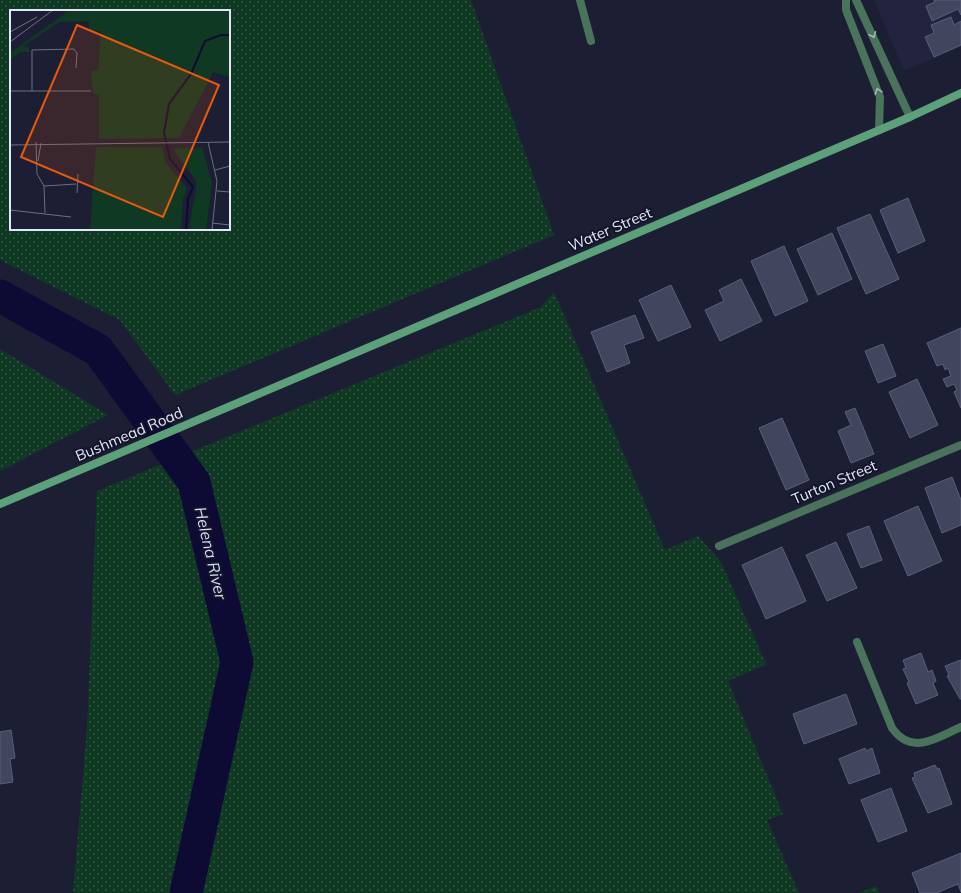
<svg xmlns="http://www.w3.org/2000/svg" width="961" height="893" viewBox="0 0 961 893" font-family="Mulish,sans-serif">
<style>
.built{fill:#21233f}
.green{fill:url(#green-dots);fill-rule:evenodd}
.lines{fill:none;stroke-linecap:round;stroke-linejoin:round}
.river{stroke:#0d0b33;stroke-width:33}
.building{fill:#41455d;stroke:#5b5f79}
.minor{stroke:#49735a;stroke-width:8}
.secondary{stroke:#5da17a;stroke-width:8}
.oneway{stroke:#a5b8b7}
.labels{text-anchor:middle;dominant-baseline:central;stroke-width:4;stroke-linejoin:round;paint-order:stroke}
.street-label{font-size:15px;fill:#e3e6f5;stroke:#13152a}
.water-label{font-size:16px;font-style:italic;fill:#d5daf8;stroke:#13152a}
.inset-river{fill:none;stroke:#0d0b33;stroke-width:2}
.inset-road{fill:none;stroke:#6c6f81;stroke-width:1}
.view{fill:#e8590c;fill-opacity:0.15;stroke:#e8590c;stroke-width:2}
.inset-edge{fill:none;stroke:#e3e6f5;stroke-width:2}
</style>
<defs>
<pattern id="green-dots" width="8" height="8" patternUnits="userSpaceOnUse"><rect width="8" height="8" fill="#103924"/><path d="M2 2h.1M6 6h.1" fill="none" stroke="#335644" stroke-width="1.8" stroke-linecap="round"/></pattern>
</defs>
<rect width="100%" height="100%" fill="#1c1f34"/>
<path class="built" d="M874 0H961V47L904 71Z"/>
<g class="green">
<path d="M0 0H471L554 235 175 395 120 320 0 260ZM11 11H229V229H11Z"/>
<path d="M554 292 665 550 698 536 721 562 766 664 728 681 783 814 767 820 799 893H73L87 729 97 491 541 307Z"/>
<path d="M0 349 108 415 0 471Z"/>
<path d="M876 886 879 893H859Z"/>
</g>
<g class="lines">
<path class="river" d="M0 296 98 350 194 482 237 662 186 893"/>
</g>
<g class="building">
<path d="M934 0H961V15L958 9 932 21 926 6 935 2Z"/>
<path d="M951 17 954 25 961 21V45L934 57 925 37 934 33 931 25Z"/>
<path d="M908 198 925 241 898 253 880 210Z"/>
<path d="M870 214 899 279 866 294 837 228Z"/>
<path d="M832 233 852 279 818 295 797 249Z"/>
<path d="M784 246 808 301 775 316 751 261Z"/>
<path d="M741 279 762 321 720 341 705 310 724 301 719 290Z"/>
<path d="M671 285 691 327 658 341 639 300Z"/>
<path d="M635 315 644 338 624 345 630 363 607 372 591 332Z"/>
<path d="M961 328V408L954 392 957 390 954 384 947 387 943 379 951 376 948 368 945 370 943 364 937 366 927 343Z"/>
<path d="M883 344 896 376 878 383 865 351Z"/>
<path d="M917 379 938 425 910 438 889 392Z"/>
<path d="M855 408 874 454 851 463 838 431 851 425 845 412Z"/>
<path d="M782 418 809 480 786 490 759 428Z"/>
<path d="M952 477 961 500V525L942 533 925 488Z"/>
<path d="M918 506 942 561 908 576 884 521Z"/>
<path d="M869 526 882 560 861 568 847 534Z"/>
<path d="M836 542 857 588 827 601 806 555Z"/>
<path d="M782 547 806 601 766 619 742 565Z"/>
<path d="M921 653 928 672 932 670 936 681 933 683 938 695 916 704 907 683 909 682 903 669 906 668 903 660Z"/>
<path d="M961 660V699H960L947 676 949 675 945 666Z"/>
<path d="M846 694 857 724 804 744 793 714Z"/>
<path d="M11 730 15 758 10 759 13 782 0 784V732Z"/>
<path d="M865 748 866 751 872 748 880 773 849 784 839 759Z"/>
<path d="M935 765 937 769 939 768 952 804 928 813 912 778 915 777 914 773Z"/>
<path d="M891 788 907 831 878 842 861 800Z"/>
<path d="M961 853V892L958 884 936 893H920L912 873Z"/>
</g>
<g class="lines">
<g class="minor">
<path d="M580 0 591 41"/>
<path d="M846 0V10L880 97 879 130"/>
<path d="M856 0 910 117"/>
<path d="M719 546 961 445"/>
<path d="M857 642 892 728C912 756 936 738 961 727"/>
</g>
<path class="secondary" d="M0 504 910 117 961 93"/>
</g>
<defs><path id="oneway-chevron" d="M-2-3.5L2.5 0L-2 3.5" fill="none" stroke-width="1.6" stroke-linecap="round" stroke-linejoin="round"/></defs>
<g class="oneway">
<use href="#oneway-chevron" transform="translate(873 35) rotate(66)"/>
<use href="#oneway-chevron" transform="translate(878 91) rotate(-108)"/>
</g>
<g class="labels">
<g class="street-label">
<text transform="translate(610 229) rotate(-23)">Water Street</text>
<text transform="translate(129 434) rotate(-23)">Bushmead Road</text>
<text transform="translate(834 482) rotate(-23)">Turton Street</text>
</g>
<g class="water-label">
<text transform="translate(211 553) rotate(77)">Helena River</text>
</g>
</g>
<g transform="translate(10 10)">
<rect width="220" height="220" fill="#1c1f34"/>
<path d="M60 0H220V67L203 62 169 128 89 129V84H83L82 79 81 61 88 60 91 21H79V11L49 12 13 36 19 37V42H11L1 49 0 65V43ZM86 137H152L155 152 177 178 173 189 171 220H80ZM192 137 202 173 196 220H179L187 172 163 139Z" fill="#103924"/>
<path class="inset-river" d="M176 220 178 189 183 177 160 149 154 123 159 94 181 64 195 31 211 25H220"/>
<path class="inset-road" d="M0 22 27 7M0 32 43 0M0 81H81M22 81V40L64 39 67 43 66 58M26 132 27 164 34 176 35 203M198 132 207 171 202 220M0 135 220 132M28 151 31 133M205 160 220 156M34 176 66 174M207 181 220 182M67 183 68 164M0 200 61 207M202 213 220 215"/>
<path class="view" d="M67 15 209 75 153 207 11 147Z"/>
<rect width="220" height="220" class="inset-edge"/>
</g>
</svg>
